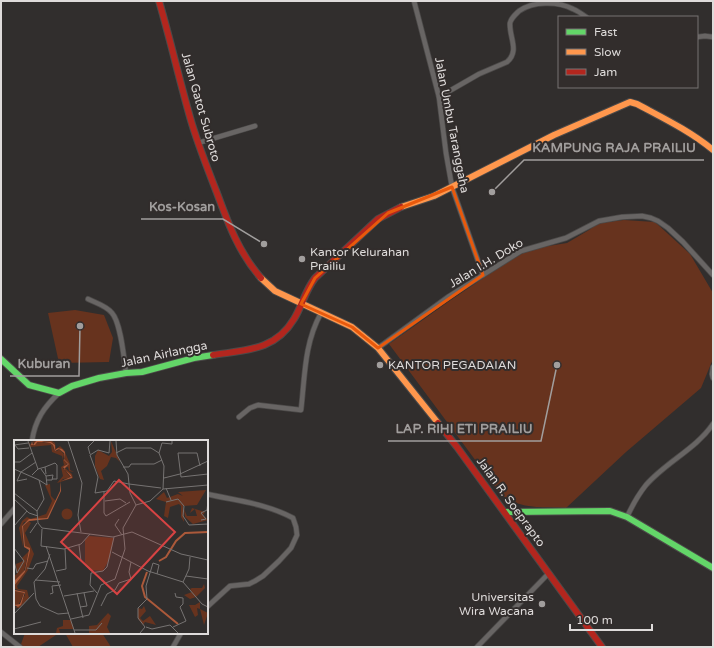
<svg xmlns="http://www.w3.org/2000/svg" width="714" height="648" viewBox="0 0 714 648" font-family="'Varela Round',sans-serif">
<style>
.green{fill:#67331e}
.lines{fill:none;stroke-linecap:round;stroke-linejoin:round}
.street-casing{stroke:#4c4a49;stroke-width:6}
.fast-casing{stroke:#4c4a49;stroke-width:8}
.slow-casing{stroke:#4c4a49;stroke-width:8}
.jam-casing{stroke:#4c4a49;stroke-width:8}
.street{stroke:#686564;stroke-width:4.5}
.fast{stroke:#63d668;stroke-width:6}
.slow{stroke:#ff974d;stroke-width:6}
.jam{stroke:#b3261e;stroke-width:6}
.marked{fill:none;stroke:#e8590c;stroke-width:3;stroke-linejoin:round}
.poi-dot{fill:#a19e9d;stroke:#322d2c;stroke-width:1.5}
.labels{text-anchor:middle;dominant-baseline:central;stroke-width:4;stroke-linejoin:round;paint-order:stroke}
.street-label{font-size:12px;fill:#dedbda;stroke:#322d2c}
.poi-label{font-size:12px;fill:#dedbda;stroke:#322d2c;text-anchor:start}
.inset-river{fill:none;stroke:#ab593a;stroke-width:2}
.inset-road{fill:none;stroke:#767372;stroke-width:1}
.view{fill:#d74343;fill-opacity:0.15;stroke:#d74343;stroke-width:2}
.inset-edge{fill:none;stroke:#dedbda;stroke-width:2}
.leader{fill:none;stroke:#a19e9d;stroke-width:1.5}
.callout-dot{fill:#a19e9d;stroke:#322d2c;stroke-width:1.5}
.callout-label{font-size:13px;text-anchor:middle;font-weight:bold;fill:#a19e9d;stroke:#322d2c;stroke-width:4;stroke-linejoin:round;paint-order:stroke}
</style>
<rect width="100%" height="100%" fill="#312e2d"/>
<g class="green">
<path d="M624 220 655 222 690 254 713 293V359L701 388 626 452 566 508C544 507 515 510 499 492L389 344 448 302 507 262 530 249 567 243 589 230 598 223Z"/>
<path d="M75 310 104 315 113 338 109 362 59 363 48 313Z"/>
<path d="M25 633H59L38 647H20Z"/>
<path d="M65 633H102L111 647H73Z"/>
</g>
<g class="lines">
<g class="street-casing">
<g id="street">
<path d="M414 1 439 97 446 153 452 187 483 275"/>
<path d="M697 37 705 36 713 37"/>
<path d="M439 97 479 74 507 62C520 51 509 37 510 23 511 18 516 14 519 11 533 1 558 1 573 9 578 11 582 14 586 17"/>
<path d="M198 143 255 126"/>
<path d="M88 299C96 303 107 306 112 313 121 323 124 359 126 373"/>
<path d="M378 348 448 297 521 251 566 238 599 221 622 217 642 216 651 218 658 221 668 228 683 242 713 275"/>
<path d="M713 367 712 374 713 378"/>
<path d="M239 417 250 408 258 405 301 410C305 376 304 344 321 313"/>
<path d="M32 441C35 420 44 407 59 393"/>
<path d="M207 494C237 501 265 503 293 518L296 527 297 535 291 548 279 561 263 576 255 581 249 584 230 586 207 607"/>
<path d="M627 517C632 506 638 495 646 485 666 462 696 449 713 424"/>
<path d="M1 524 15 508"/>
<path d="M1 632 20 647"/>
<path d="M173 647 181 633"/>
<path d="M477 647 549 573"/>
</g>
</g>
<g class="fast-casing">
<g id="fast">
<path d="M1 359 29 385 59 393 72 386 99 378 126 373 142 372 194 358 213 355"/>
<path d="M505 512 610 511 627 517 713 568"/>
</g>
</g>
<g class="slow-casing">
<g id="slow">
<path d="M401 207 434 196 554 135 630 102 637 104C663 118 690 131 713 150"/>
<path d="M261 278 275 291 352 327 378 348 438 423"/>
</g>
</g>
<g class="jam-casing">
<g id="jam">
<path d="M159 1C171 42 180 83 192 124 199 147 208 170 217 193 228 223 239 253 261 278"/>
<path d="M213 355C245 350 275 351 294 319 302 306 305 291 315 278L378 219 401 207"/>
<path d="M438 423 457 447 602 647"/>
</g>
</g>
<use href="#street" class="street"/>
<use href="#fast" class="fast"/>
<use href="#slow" class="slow"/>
<use href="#jam" class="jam"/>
</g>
<path class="marked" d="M452 187 483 275 378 348 352 327 301 304 315 278 388 213Z"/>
<g class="poi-dot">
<circle cx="302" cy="259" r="4"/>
<circle cx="380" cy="365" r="4"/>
<circle cx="542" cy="604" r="4"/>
</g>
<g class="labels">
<g class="street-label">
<text transform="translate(201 107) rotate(74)">Jalan Gatot Subroto</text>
<text transform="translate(452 125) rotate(79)">Jalan Umbu Taranggaha</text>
<text transform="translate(486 263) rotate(-31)">Jalan I.H. Doko</text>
<text transform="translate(164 354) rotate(-12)">Jalan Airlangga</text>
<text transform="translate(511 502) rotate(54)">Jalan R. Soeprapto</text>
</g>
<g class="poi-label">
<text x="310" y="252">Kantor Kelurahan<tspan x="310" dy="14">Prailiu</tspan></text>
<text x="388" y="365">KANTOR PEGADAIAN</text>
<text x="534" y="597" text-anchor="end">Universitas<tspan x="534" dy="14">Wira Wacana</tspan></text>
</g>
</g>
<g transform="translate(14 440)">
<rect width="194" height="194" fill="#312e2d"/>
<path d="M14 1 17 5H20L19 1 36 3 39 5 40 10 43 11 45 9 50 14 49 19 54 23 49 28 57 38 49 39 47 41 58 38 50 29 55 24 50 19 51 13 45 8 41 10 40 4 36 2 25 1H38L41 3 42 9 46 6 50 10 56 24V30L60 32 55 31 54 27 51 28 58 34 59 38 43 43 49 36 47 27 50 25 48 16 38 12 37 5 16 7ZM97 1 106 22 102 18 97 17 93 26 87 31 90 40 86 39 81 26V16L84 10 95 16 98 12ZM36 44 37 56 42 61 40 64 33 78 10 82 8 86 9 107 5 88 8 81 13 77 17 79 32 74 38 61 31 45ZM192 50 183 65 169 66 170 82 167 77V66L165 64 156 67 154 78 150 76 152 62 142 59 150 52 153 58 164 54 169 56 164 52ZM178 68 191 72 189 75 194 80 179 84 171 77 170 69 173 76H183L181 69 176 73ZM47.5 74a5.5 5.5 0 1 1 11 0a5.5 5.5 0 1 1-11 0ZM15 81 17 83 11 93 20 114 14 130 3 146 4 149 13 150 15 158 5 168H0L4 167 11 155V152L1 149 0 146 11 132 15 111 10 131 0 141V136L3 134 2 124 9 121 8 118 16 110 11 106 9 86ZM75 96 100 98 96 118 89 131 75 130 71 122V100ZM190 144 191 148 182 157 176 159 170 155 178 152 176 149 178 148H188ZM0 151 10 153 5 164 1 165ZM186 162V169L194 173 190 185 186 169 183 168 184 175 181 177 175 165H181ZM130 166 132 171 126 178 129 181 136 176 142 185 131 182 129 185 124 179V168L128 169ZM94 173 97 176 93 187 96 193H75V186L83 185ZM49 180H57L60 189H45L46 193H42L43 188 49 186Z" fill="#67331e"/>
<path d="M18 1 19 5 22 1 37 2 41 5V10L44 8 48 9 51 12 50 19 55 24 50 29 57 35 58 38 47 41V51L34 79 15 81 9 86 11 106 16 108V111L11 132 0 146 1 150 11 152 7 165 4 167 0 165 6 164 10 153 0 151V141L11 130 15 110 10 107 8 86 15 79 33 78 46 51 47 41 57 37 49 27 54 24 50 20V13L45 9 41 11 39 5 36 3 24 1 21 5H17Z" fill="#ab593a"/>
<path class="inset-river" d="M145 121 152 117 162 101 171 93 194 92M133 132 128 146 131 157 164 184"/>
<path class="inset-road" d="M14 1 24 29M54 1 68 43 64 75 67 92M96 1 95 13 84 10 76 15 84 37 81 53 93 51 100 41 115 44M102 1 103 15 114 34 116 53 122 65M0 5 14 3M1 5 4 9 15 8M137 8 145 13 150 26 149 49M102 13 112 8H137M145 13 148 3 158 4V1M76 14 74 7 80 1M0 22H6L18 13M186 26 183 13H164L167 37 194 34M31 27 41 23 43 25V39H38M109 27H115L117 24H140L148 20M0 29 25 40 30 59 23 71M27 29 32 36 39 35 38 40H33M7 32 3 41 13 39M7 32 22 22M18 35 24 29 31 27 32 34M150 38 166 34 194 21M25 40 33 45 32 36M115 44 147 48M152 48 157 60M90 52V73L92 76 116 62M0 53 23 71 24 83 28 88 99 97 118 92 167 114 194 120M0 59 15 73 24 76M91 61 106 59 112 63M152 62 164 59 170 66 169 76 175 85 194 84M105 79 101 85 108 95M187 80 192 79 187 73 193 70 194 61M0 86 13 71M28 89 27 106 50 109 67 104 76 94M16 93 23 83M65 105 67 121 79 132M32 106 61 193M0 108 10 121 3 133 0 121M98 112 134 131 169 142 188 164 194 167M36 114 31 129 20 142 22 159 26 166 44 174 55 173M13 128 19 129 22 124 34 121M42 131 52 129 51 109M172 136 194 139M21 140 46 142M169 142 175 129 176 117M63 153 69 178M83 153 76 145 77 133 89 131 93 127 100 97M36 154 39 153 38 146 47 145M50 156 80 151M87 166 93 154 101 150 105 143 117 139 115 132 117 122M66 167 73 166 70 153M0 174 20 153M57 179 75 175 87 145 101 139 111 109 109 88 122 65 136 61 149 49 194 45M132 187 138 189 156 185 164 193M159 187 172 181 166 167 169 164V158L162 157 161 153M0 189 27 182M60 190H82L88 183M126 193 131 187 124 178V168L133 159 132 146 139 123 145 125 143 134"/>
<path class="view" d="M105 40 161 92 103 154 47 102Z"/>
<rect width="194" height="194" class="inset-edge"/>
</g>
<path class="leader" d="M492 192L524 160H704M264 244L223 219H141M80 326L79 376H10M557 365L541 441H388"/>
<g class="callout-dot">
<circle cx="492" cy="192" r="4"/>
<circle cx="264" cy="244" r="4"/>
<circle cx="80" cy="326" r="4"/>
<circle cx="557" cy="365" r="4"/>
</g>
<g class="callout-label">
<text x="614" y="152">KAMPUNG RAJA PRAILIU</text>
<text x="182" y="211">Kos-Kosan</text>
<text x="44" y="368">Kuburan</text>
<text x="464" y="433">LAP. RIHI ETI PRAILIU</text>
</g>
<rect width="714" height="648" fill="none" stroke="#dedbda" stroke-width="4"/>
<rect x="558" y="16" width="140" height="72" fill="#322d2c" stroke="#777372"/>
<rect x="566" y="29" width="20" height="6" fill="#63d668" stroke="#777372"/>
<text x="594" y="36" font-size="12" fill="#dedbda">Fast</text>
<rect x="566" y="49" width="20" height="6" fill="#ff974d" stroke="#777372"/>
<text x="594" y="56" font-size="12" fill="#dedbda">Slow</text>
<rect x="566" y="69" width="20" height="6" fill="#b3261e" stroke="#777372"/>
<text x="594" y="76" font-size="12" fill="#dedbda">Jam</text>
<path d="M570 624v6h82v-6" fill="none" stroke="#dedbda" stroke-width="2"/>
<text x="576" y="624" font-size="12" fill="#dedbda" stroke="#322d2c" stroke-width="3" paint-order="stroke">100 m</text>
</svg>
